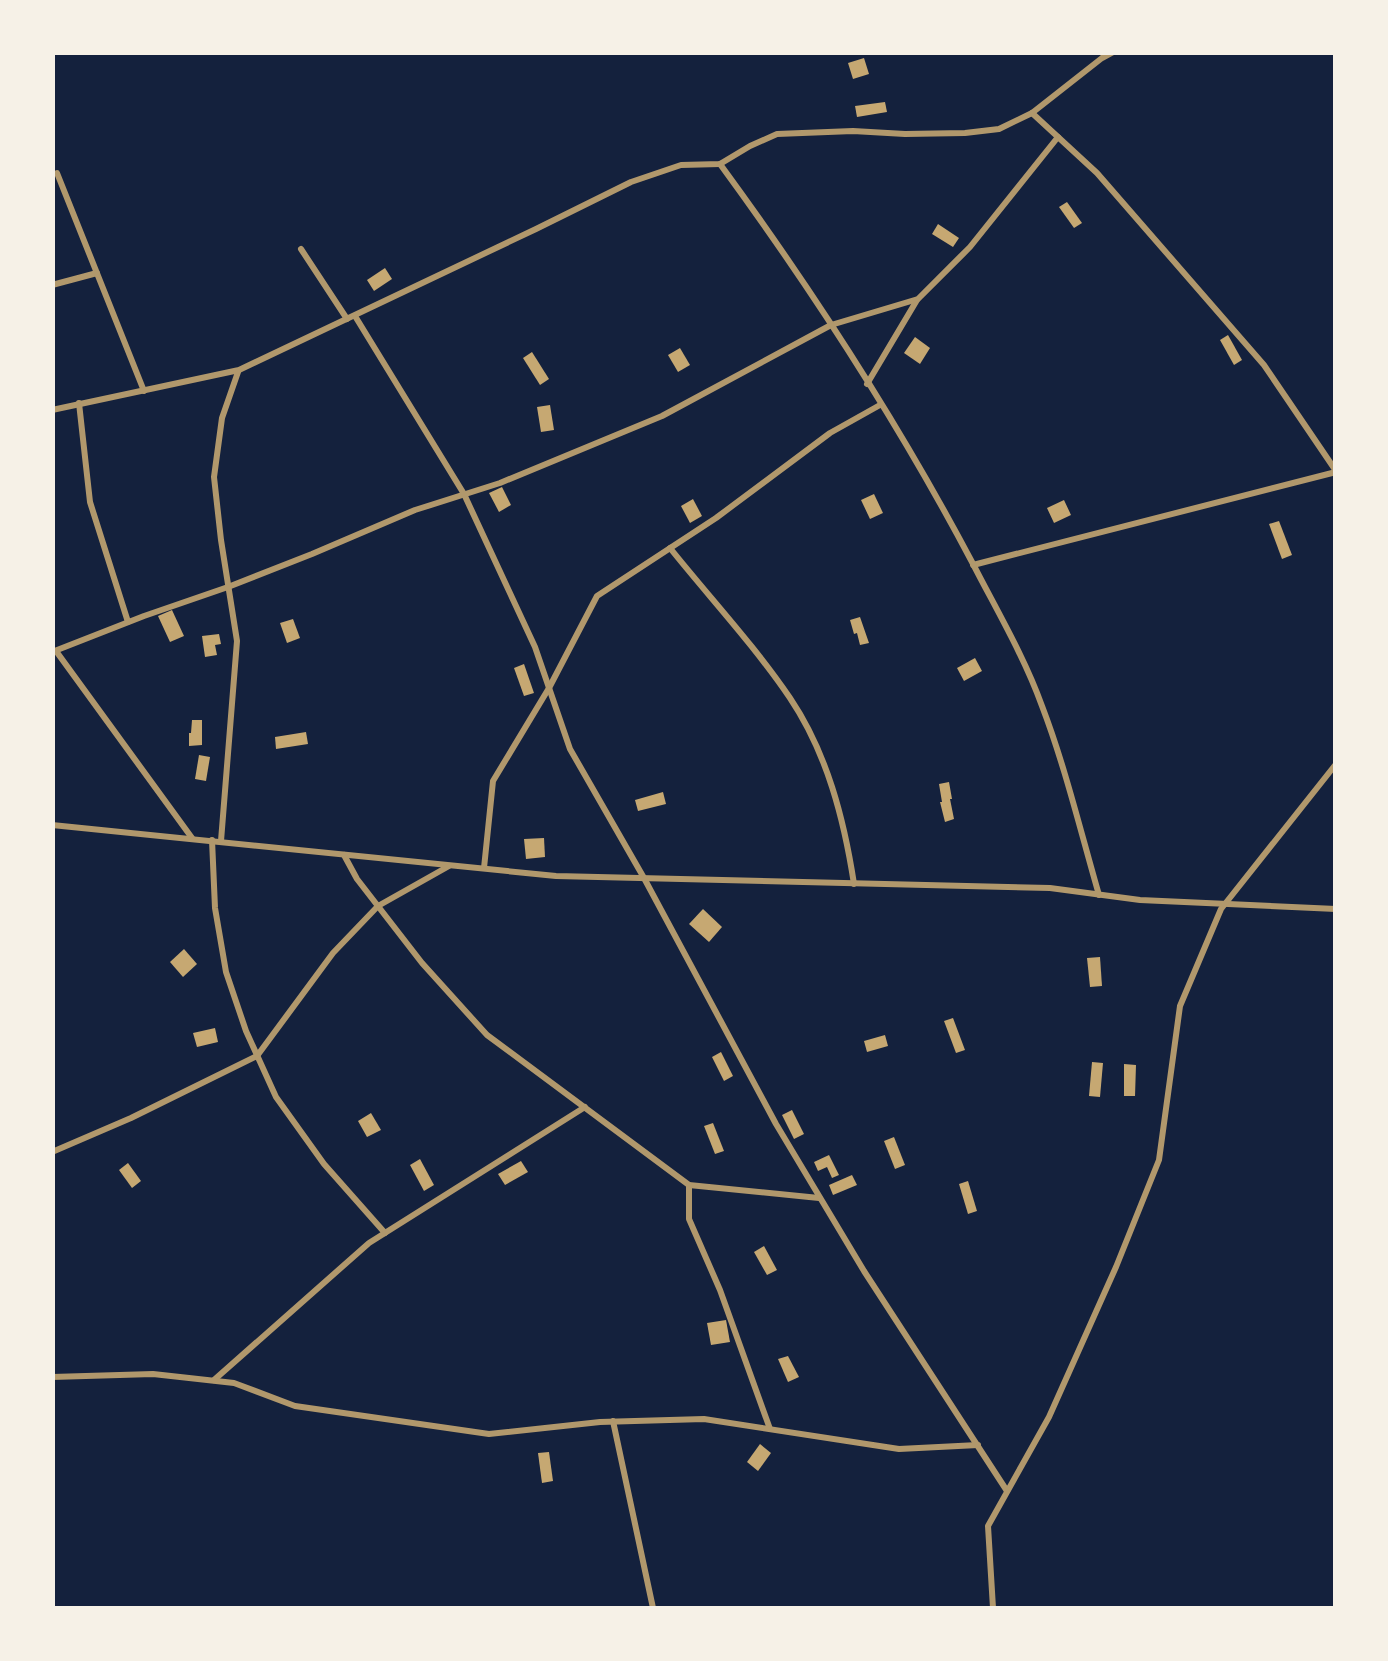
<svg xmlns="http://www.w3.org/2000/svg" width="1388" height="1661" viewBox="0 0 1388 1661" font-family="'Asap Condensed',sans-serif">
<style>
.building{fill:#c6a872}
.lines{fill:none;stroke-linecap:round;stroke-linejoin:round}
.minor{stroke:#b1986c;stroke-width:6}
</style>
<rect width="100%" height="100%" fill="#14213d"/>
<g class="building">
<path d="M864 58 869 74 853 79 848 63Z"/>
<path d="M885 102 887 112 857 117 855 106Z"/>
<path d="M1067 202 1082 223 1074 228 1059 207Z"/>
<path d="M938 224 959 238 953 247 932 234Z"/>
<path d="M385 268 392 279 374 291 367 280Z"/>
<path d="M1228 335 1242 360 1234 365 1220 340Z"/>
<path d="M915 337 930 348 920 364 904 353Z"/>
<path d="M680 348 690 365 678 372 668 355Z"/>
<path d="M532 352 549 379 540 385 523 358Z"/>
<path d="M550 405 554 430 541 432 537 407Z"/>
<path d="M502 487 511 505 499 512 489 493Z"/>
<path d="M874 494 883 513 870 519 861 500Z"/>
<path d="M693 499 702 516 690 523 681 506Z"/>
<path d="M1064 500 1071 515 1054 523 1047 508Z"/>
<path d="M1279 521 1292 555 1282 559 1269 524Z"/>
<path d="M172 610 184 636 170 642 158 616Z"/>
<path d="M860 617 869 643 860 645 857 633 854 634 850 620Z"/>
<path d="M293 619 300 638 287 643 280 623Z"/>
<path d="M219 634 221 644 215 645 217 655 205 657 202 636Z"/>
<path d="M975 658 982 671 964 681 957 668Z"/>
<path d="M524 664 534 693 524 696 514 668Z"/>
<path d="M192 720H202V745L189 746V733H191Z"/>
<path d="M306 732 308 744 276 749 275 737Z"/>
<path d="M199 755 210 757 206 781 195 779Z"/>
<path d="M949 782 952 799H950L954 819 945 822 940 802H942L939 784Z"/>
<path d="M663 792 666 804 638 811 635 800Z"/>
<path d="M544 838 545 857 526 859 524 839Z"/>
<path d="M703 909 722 927 709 942 689 924Z"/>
<path d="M184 949 197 964 183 977 170 962Z"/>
<path d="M1100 957 1102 986 1090 987 1087 958Z"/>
<path d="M953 1018 965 1050 956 1053 944 1021Z"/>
<path d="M215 1028 218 1042 197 1047 193 1033Z"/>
<path d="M885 1035 888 1046 867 1052 864 1041Z"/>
<path d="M721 1052 733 1076 724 1081 712 1057Z"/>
<path d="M1092 1062 1103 1063 1100 1097 1089 1096Z"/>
<path d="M1124 1064 1136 1065 1135 1096H1124Z"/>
<path d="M792 1110 804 1134 794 1139 782 1115Z"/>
<path d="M371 1113 381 1130 367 1137 358 1121Z"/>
<path d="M713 1123 724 1151 715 1154 704 1126Z"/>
<path d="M894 1137 905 1165 895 1169 884 1141Z"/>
<path d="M829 1155 839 1175 832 1178 827 1167 818 1171 814 1162Z"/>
<path d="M420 1159 434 1185 424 1191 410 1165Z"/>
<path d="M521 1161 528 1172 505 1185 498 1174Z"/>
<path d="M128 1163 141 1181 132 1188 119 1170Z"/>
<path d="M852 1175 857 1185 833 1195 829 1185Z"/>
<path d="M968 1181 977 1211 968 1214 959 1184Z"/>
<path d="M764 1246 777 1270 767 1275 754 1252Z"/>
<path d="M726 1320 730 1342 711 1345 707 1323Z"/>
<path d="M788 1356 799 1377 788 1382 778 1359Z"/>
<path d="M760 1444 771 1453 758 1471 747 1462Z"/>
<path d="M549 1452 553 1481 542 1483 538 1453Z"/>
</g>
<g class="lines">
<g class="minor">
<path d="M1032 113 1097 173 1264 365 1336 471"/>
<path d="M720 164C813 291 899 424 972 562 996 609 1024 656 1042 706 1065 766 1081 833 1099 895"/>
<path d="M57 173 144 391"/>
<path d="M301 249 347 319"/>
<path d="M52 285 97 273"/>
<path d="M355 316 464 494 535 647 570 749 644 878 776 1124 864 1271 1007 1491"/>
<path d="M867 384 917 300"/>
<path d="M79 403 90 502 128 622"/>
<path d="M52 410 239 370 536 229 631 182 681 165 720 164 750 146 777 134 853 131 905 134 965 133 999 129 1032 113 1102 58 1113 52"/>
<path d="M670 548C710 598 754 645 790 698 827 753 844 819 854 884"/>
<path d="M973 565 1336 472"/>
<path d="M56 651 192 838"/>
<path d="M52 652 144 616 228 587 312 554 415 510 500 483 662 416 831 325 918 299 970 247 1058 137"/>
<path d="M52 825 556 876 1050 888 1140 900 1336 909"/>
<path d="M212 840 215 908 226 972 246 1031 276 1097 324 1164 385 1233"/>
<path d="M221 841 237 641 221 540 214 477 222 418 238 372"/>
<path d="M344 855 357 879 422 963 487 1035 689 1185 819 1198"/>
<path d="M484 868 493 781 549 688 597 596 716 518 830 433 880 405"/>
<path d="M52 1152 131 1118 257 1056 333 953 378 906 449 866"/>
<path d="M689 1185V1219L720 1290 770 1429"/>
<path d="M52 1377 153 1374 234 1383 295 1406 489 1434 600 1422 704 1419 899 1449 978 1445"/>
<path d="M214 1380 369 1243 585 1107"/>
<path d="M613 1421 653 1608"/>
<path d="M993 1608 988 1526 1049 1417 1116 1267 1159 1160 1180 1006 1221 909 1336 764"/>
</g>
</g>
<rect width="1388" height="1661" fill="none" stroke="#f6f1e7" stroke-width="110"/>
</svg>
